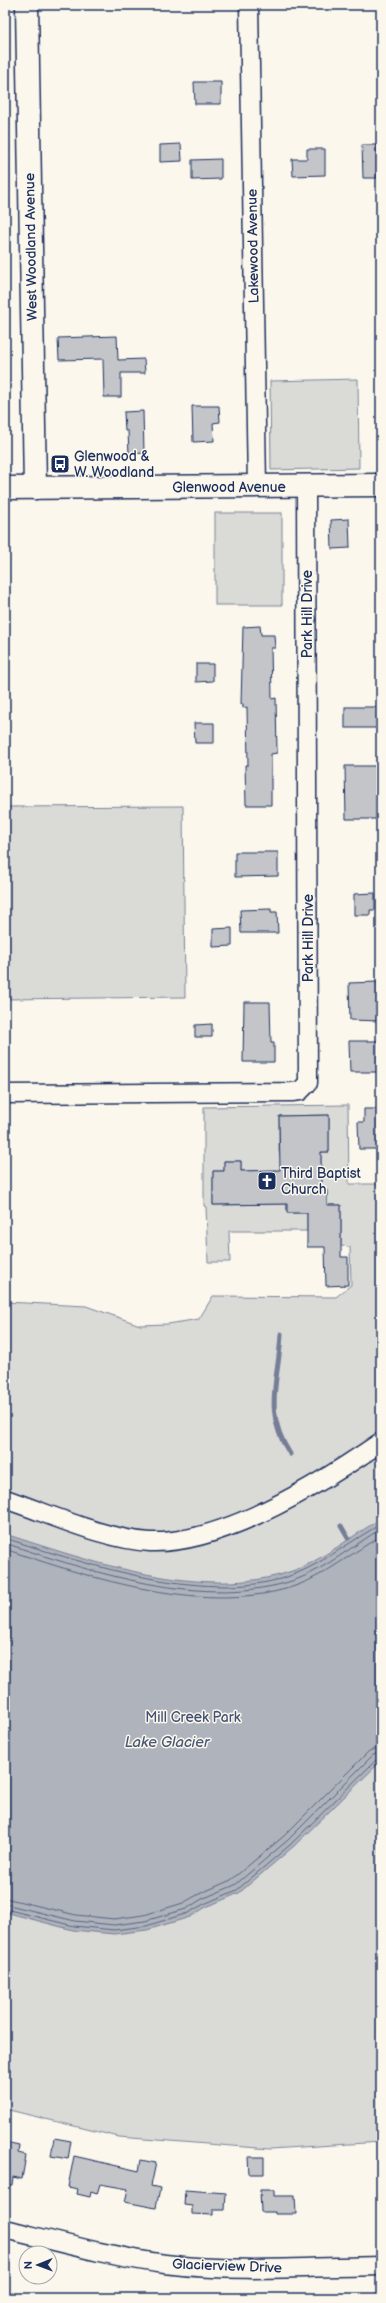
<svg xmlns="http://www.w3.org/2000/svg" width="386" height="2303" viewBox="0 0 386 2303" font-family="'Balsamiq Sans',sans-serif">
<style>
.green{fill:#dadad7;stroke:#7a849a}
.water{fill:#afb3bb;stroke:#747e96}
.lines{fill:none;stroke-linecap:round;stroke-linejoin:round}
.shore{stroke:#566483;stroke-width:1}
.stream{stroke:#747e96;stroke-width:5}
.building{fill:#c3c5c9;stroke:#1b2f5e}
.street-casing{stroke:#1b2f5e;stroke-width:21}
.secondary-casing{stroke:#1b2f5e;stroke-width:25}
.street{stroke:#fbf7ec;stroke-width:18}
.secondary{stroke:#fbf7ec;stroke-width:22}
.labels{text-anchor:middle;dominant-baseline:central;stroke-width:3;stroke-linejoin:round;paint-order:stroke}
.street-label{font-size:14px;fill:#1b2f5e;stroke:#fbf7ec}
.poi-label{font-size:14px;fill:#1b2f5e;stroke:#fbf7ec;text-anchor:start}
.park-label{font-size:14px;fill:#415176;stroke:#fbf7ec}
.water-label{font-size:15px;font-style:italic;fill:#47577a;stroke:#fbf7ec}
</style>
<rect width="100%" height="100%" fill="#fbf7ec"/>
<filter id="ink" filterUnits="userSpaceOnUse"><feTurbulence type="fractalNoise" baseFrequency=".025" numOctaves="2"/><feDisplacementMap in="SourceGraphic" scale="8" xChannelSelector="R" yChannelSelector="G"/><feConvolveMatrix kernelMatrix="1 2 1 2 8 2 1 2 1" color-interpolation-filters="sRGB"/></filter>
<g filter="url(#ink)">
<g class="green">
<path d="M358 379 359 468 271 470 270 381Z"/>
<rect x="215" y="513" width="67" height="92"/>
<path d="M183 806 185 997 5 999V807Z"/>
<path d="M348 1105 349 1184H381V2142L270 2149 119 2137 5 2109V1302L86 1306 140 1325 168 1324 199 1319 213 1296 336 1297 351 1285 350 1247 341 1246V1205H327V1190H321V1152H329V1115L279 1116V1151L285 1180 276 1170 241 1171V1161H224V1171H213V1205L287 1204V1213H307V1231H229L230 1262H208L206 1207 204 1206V1107Z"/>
</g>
<path class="water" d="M381 1519V1761L294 1846 239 1893 206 1907 190 1917 147 1930 114 1934 73 1930 5 1912V1534C89 1561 205 1602 292 1571 320 1562 354 1534 381 1519Z"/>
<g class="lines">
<g class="shore">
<path d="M5 1538C86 1564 212 1607 295 1574 325 1562 352 1540 381 1524"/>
<path d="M5 1543C91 1572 205 1610 295 1580 324 1570 353 1545 381 1529"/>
<path d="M5 1549C90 1578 209 1617 298 1585 327 1574 353 1552 381 1536"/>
<path d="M5 1898 76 1915 114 1919 144 1915 183 1903 199 1894 231 1880 284 1836 369 1751 381 1747"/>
<path d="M5 1904 75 1921 114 1925 145 1921 186 1909 202 1899 235 1885 288 1840 373 1755 381 1753"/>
<path d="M5 1909 74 1926 114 1930 146 1926 188 1913 204 1904 237 1890 291 1844 377 1759 381 1758"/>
</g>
<g class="stream">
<path d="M281 1334C279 1380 262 1411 290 1454"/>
<path d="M341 1526 348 1538"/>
</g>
</g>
<g class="building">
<path d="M194 82H221V104H195Z"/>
<path d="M181 144 182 161 160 162V145Z"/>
<path d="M362 145H377V152H381V172H377V178H363Z"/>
<path d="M307 149H325V175L293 176 292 159H307Z"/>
<path d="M221 159V179L192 180V160Z"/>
<path d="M117 336 118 360 144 359 145 373H121V397H104L103 359 59 360 58 338Z"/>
<path d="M192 406H219L220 422 213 423 214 441 193 442Z"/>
<path d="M143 411 144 453 129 454 128 431H125L124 412Z"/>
<path d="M349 519 350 548 332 549 331 520Z"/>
<path d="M260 626 261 635H274L275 648H271L272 699 276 698 277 753 271 754V805H246L245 765H248L247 707 243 708V704H241L243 627Z"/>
<path d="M196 664H213V681L196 682Z"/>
<rect x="345" y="707" width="36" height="21"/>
<path d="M194 723H214V743H195Z"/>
<path d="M345 766H376V776H380L379 819H346Z"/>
<path d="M235 852H278V876L235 877Z"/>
<path d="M375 893V910H370V915H354V894Z"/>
<path d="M271 909V912H277L278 933H241L240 910Z"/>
<path d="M232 928V946L213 947V929Z"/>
<path d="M378 982V987H381V1021L350 1020 349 983Z"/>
<path d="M244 1002H270L271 1043H274V1062H243Z"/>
<path d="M212 1024V1037H195V1025Z"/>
<path d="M349 1041H381V1072H350Z"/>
<path d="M364 1109H381V1149H359L358 1122H364Z"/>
<path d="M329 1115V1152H321V1190H327V1205H341V1257H348V1285L326 1286 325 1247H307V1213H287V1204L213 1205V1171H224V1161H241V1171L280 1170 279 1116Z"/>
<path d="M54 2138 71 2141 68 2159 51 2156Z"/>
<path d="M5 2142 19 2145 18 2153 26 2155 22 2179 13 2177 12 2185H5Z"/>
<path d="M74 2156 139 2171 141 2160 156 2163 151 2186 160 2188 156 2208 125 2202 128 2189 100 2184 97 2194 91 2192 90 2197 77 2194 78 2189 68 2187Z"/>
<path d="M248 2157H264V2174H249Z"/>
<path d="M185 2190 226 2193 225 2210H213V2215L192 2214V2206L184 2205Z"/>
<path d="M260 2190H274V2196H295L296 2214H275V2212H261Z"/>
</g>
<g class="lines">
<g class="street-casing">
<g id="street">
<path d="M249 5 257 486"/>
<path d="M5 1094 292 1092 300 1091 308 1083 306 486"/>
<path d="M5 1499C50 1514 103 1539 150 1542 223 1545 323 1482 381 1442"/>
<path d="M5 2229C58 2242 112 2257 165 2264 236 2273 310 2267 381 2266"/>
</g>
</g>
<g class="secondary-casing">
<g id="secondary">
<path d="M27 5 35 488"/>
<path d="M5 488 381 485"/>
</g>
</g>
<use href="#street" class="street"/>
<use href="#secondary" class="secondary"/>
</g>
</g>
<defs>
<g id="bus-square" transform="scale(1)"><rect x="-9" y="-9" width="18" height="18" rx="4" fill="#1b2f5e" stroke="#fbf7ec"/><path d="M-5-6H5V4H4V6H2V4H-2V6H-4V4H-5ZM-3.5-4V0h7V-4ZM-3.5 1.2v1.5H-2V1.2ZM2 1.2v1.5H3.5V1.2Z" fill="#fff"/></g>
<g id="church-square" transform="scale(1)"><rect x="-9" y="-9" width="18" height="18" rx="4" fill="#1b2f5e" stroke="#fbf7ec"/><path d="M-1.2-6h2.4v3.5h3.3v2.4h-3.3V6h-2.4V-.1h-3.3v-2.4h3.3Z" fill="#fff"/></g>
</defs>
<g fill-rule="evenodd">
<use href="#bus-square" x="60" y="464"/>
<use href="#church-square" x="267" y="1181"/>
</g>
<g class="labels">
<g class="street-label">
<text transform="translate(253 246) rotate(-91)">Lakewood Avenue</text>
<text transform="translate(31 247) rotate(-91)">West Woodland Avenue</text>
<text x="229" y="487">Glenwood Avenue</text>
<text transform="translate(307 614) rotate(-90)">Park Hill Drive</text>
<text transform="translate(308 938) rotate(-90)">Park Hill Drive</text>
<text transform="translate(227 2266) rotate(2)">Glacierview Drive</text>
</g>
<g class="poi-label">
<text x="74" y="456">Glenwood &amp;<tspan x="74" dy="16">W. Woodland</tspan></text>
<text x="281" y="1173">Third Baptist<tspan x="281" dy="16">Church</tspan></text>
</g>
<g class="park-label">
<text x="193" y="1717">Mill Creek Park</text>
</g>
<g class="water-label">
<text x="167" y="1742">Lake Glacier</text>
</g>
</g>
<rect width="386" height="2303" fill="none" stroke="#fbf7ec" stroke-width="20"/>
<rect x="10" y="10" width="366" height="2283" fill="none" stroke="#1b2f5e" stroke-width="1.5" filter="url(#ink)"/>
<g transform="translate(38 2265) rotate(269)"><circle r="19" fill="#fbf7ec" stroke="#a1a7b3"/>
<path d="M0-3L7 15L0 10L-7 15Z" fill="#1b2f5e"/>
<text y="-6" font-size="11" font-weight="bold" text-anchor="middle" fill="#1b2f5e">N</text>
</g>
</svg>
